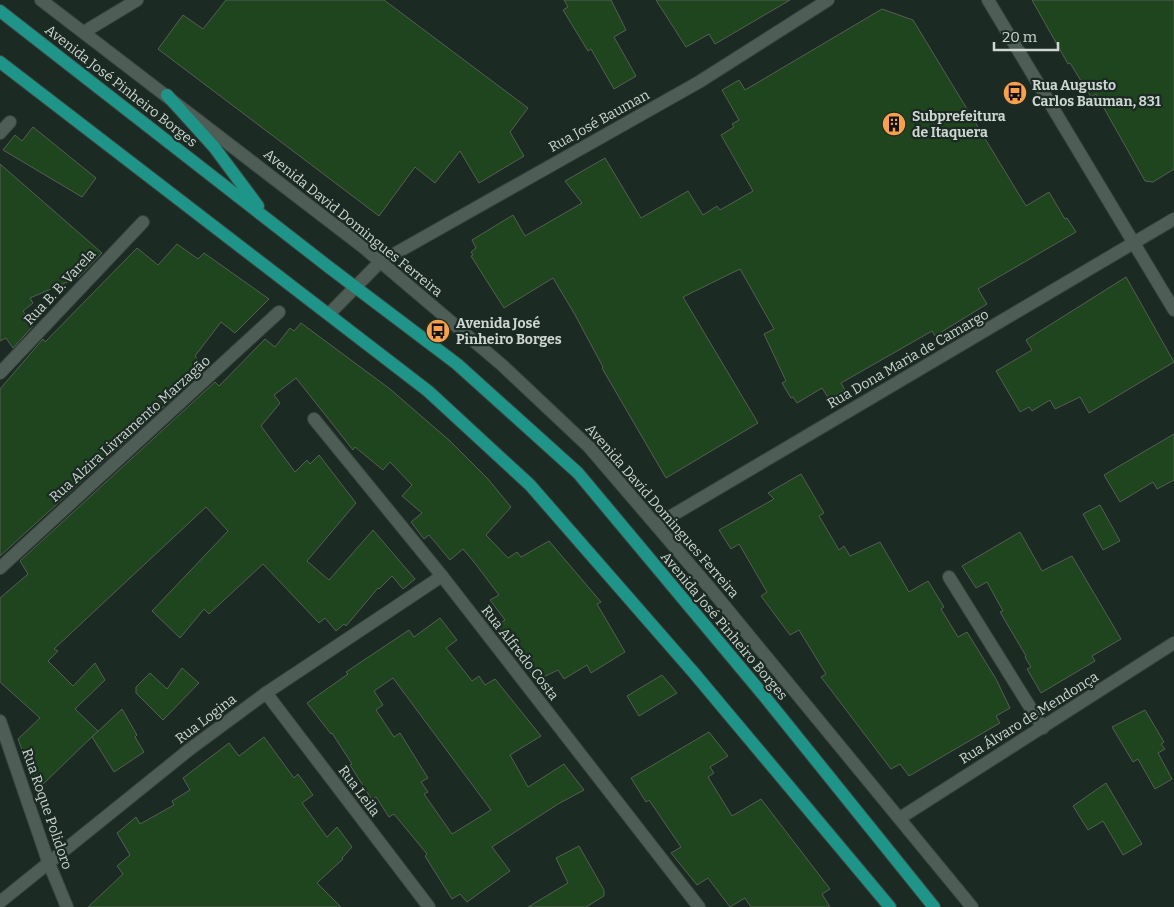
<svg xmlns="http://www.w3.org/2000/svg" width="1174" height="907" viewBox="0 0 1174 907" font-family="Bitter,serif">
<style>
.building{fill:#1f451e;stroke:#545f53;fill-rule:evenodd}
.lines{fill:none;stroke-linecap:round;stroke-linejoin:round}
.minor-casing{stroke:#39453f;stroke-width:14}
.tertiary-casing{stroke:#39453f;stroke-width:14}
.secondary-casing{stroke:#39453f;stroke-width:14}
.primary-casing{stroke:#39453f;stroke-width:14}
.minor{stroke:#4e5e56;stroke-width:12}
.tertiary{stroke:#4e5e56;stroke-width:12}
.secondary{stroke:#4e5e56;stroke-width:12}
.primary{stroke:#1f9589;stroke-width:12}
.labels{text-anchor:middle;dominant-baseline:central;stroke-width:4.5;stroke-linejoin:round;paint-order:stroke}
.poi-label{font-size:14px;font-weight:bold;fill:#cdd6d1;stroke:#1b2a23;text-anchor:start}
.street-label{font-size:14px;fill:#cdd6d1;stroke:#1b2a23}
</style>
<rect width="100%" height="100%" fill="#1b2a23"/>
<g class="building">
<path d="M226 0H384L528 108 510 132 524 156 479 183 460 151 435 183 415 167 379 216 158 49 183 15 203 29Z"/>
<path d="M564 0H611L626 30 614 37 636 76 614 89 591 49 588 51 563 10 568 7Z"/>
<path d="M656 0H790L715 44 709 34 686 47Z"/>
<path d="M1032 0H1174V169L1153 182 1145 181 1096 94 1091 97 1070 63 1068 64Z"/>
<path d="M882 9 913 20 1026 206 1049 192 1065 219 1067 218 1076 232 978 289 987 304 935 336 932 331 841 383 845 390 829 399 822 388 797 403 793 397 791 398 782 383 786 381 764 334 774 329 740 269 683 297 758 423 666 478 602 368 603 367 574 313 553 278 504 308 471 256 473 255 471 252 476 248 472 240 513 215 525 236 582 203 565 181 605 158 641 218 688 191 703 215 717 206 720 210 753 191 721 135 734 127 732 124 739 120 722 90 739 80 745 90Z"/>
<path d="M33 127 96 178 82 197 3 150 15 135 22 141Z"/>
<path d="M0 164 102 253 79 277 30 298 33 303 23 311 33 326 13 348 6 338 0 341Z"/>
<path d="M177 244 198 259 204 253 269 299 235 333 221 322 195 356 205 369 0 556V389L43 339 45 342 137 248 158 265Z"/>
<path d="M1126 277 1174 362 1089 413 1080 397 1055 409 1050 400 1032 411 1029 407 1020 412 996 371 1032 350 1026 340Z"/>
<path d="M301 323 390 389 450 441 488 479 511 507 486 535 508 558 517 552 521 557 549 541 601 602 597 604 625 652 591 673 587 665 564 679 558 670 537 680 494 627 505 620 490 600 499 595 474 562 463 549 450 560 429 535 424 539 411 522 422 513 402 496 412 485 390 462 383 470 355 447 353 450 296 378 274 395 280 403 261 426 295 472 307 460 310 464 319 455 356 503 307 561 329 580 373 530 415 579 403 589 392 576 379 589 378 588 346 626 344 624 336 631 325 618 319 623 263 564 209 614 204 609 180 638 152 611 228 531 206 507 54 649 58 651 48 661 73 686 95 663 105 680 75 709 98 731 37 790 18 739 40 718 0 682V598L28 574 20 561 215 382 219 386 265 339 275 347 290 328 294 331Z"/>
<path d="M1174 434V480L1157 489 1153 482 1120 502 1104 475Z"/>
<path d="M801 474 824 513 819 516 839 550 844 546 850 556 880 542 909 592 928 581 944 607 941 609 958 637 967 632 996 679 1010 708 996 716 1000 723 909 776 900 764 891 769 821 677 826 674 799 630 790 635 761 596 767 592 739 544 731 549 719 530 774 499 768 493Z"/>
<path d="M1100 505 1120 541 1103 550 1083 514Z"/>
<path d="M1020 532 1042 571 1072 556 1121 639 1092 656 1095 661 1041 693 1027 669 1031 667 1025 657 1026 656 1000 612 1003 611 987 582 976 588 962 566Z"/>
<path d="M440 618 457 640 446 648 472 681 479 676 485 685 495 679 541 736 510 755 528 787 564 764 584 790 558 804 492 847 510 871 467 902 460 894 452 899 425 856 427 854 394 814 389 817 376 797 372 800 350 765 352 764 332 733 331 734 307 703 348 674 346 672 409 630 414 637ZM393 678 491 810 452 834 424 794 428 792 421 782 428 778 400 733 394 737 376 710 383 705 374 691Z"/>
<path d="M182 668 199 683 163 720 136 693V687L150 673 167 689Z"/>
<path d="M662 675 677 693 639 716 627 696Z"/>
<path d="M122 709 137 735 135 737 144 752 114 772 92 737Z"/>
<path d="M1145 710 1164 742 1161 744 1165 749 1158 753 1172 779 1155 789 1138 759 1133 762 1112 727Z"/>
<path d="M709 732 728 756 710 767 714 773 708 777 732 816 761 799 830 889 822 894 830 907H751L745 898 730 907 708 878 697 885 671 853 681 847 649 800 646 802 631 778Z"/>
<path d="M264 737 294 778 298 774 313 795 302 803 327 837 337 827 352 847 342 858 343 859 317 883 341 907H88L123 874 117 866 130 855 117 833 136 817 140 824 174 805 172 801 190 790 183 778 229 743 239 756Z"/>
<path d="M1106 783 1142 844 1123 855 1103 821 1088 830 1073 806Z"/>
<path d="M579 846 604 890V896L586 907H528L568 883 556 858Z"/>
</g>
<g class="lines">
<g class="minor-casing">
<g id="minor">
<path d="M84 32 137 0"/>
<path d="M0 133 10 122"/>
<path d="M329 314 380 262 699 82 828 0"/>
<path d="M0 373 143 222"/>
<path d="M314 419 442 576 699 907"/>
<path d="M656 525 1174 219"/>
<path d="M0 568 279 312"/>
<path d="M949 577 1043 728"/>
<path d="M266 693 429 907"/>
<path d="M0 721 48 861 67 907"/>
<path d="M900 818 1174 643"/>
<path d="M0 902 190 749 266 693 442 576"/>
</g>
</g>
<g class="tertiary-casing">
<path id="tertiary" d="M41 0 363 247 502 365 589 447 709 587 972 907"/>
</g>
<g class="secondary-casing">
<path id="secondary" d="M988 0 1174 310"/>
</g>
<g class="primary-casing">
<g id="primary">
<path d="M0 11 330 268 457 364 578 473 765 697 934 907"/>
<path d="M0 62 428 391 530 485 694 673 890 907"/>
<path d="M167 95 214 147 258 206"/>
</g>
</g>
<use href="#minor" class="minor"/>
<use href="#tertiary" class="tertiary"/>
<use href="#secondary" class="secondary"/>
<use href="#primary" class="primary"/>
</g>
<defs>
<g id="bus-disc" transform="scale(1.25)"><circle r="9.5" fill="#f9a04d" stroke="#1b2a23"/><path d="M-5-6H5V4H4V6H2V4H-2V6H-4V4H-5ZM-3.5-4V0h7V-4ZM-3.5 1.2v1.5H-2V1.2ZM2 1.2v1.5H3.5V1.2Z" fill="#111"/></g>
<g id="building-disc" transform="scale(1.25)"><circle r="9.5" fill="#f9a04d" stroke="#1b2a23"/><path d="M-4-6H4V6H1V3H-1V6H-4ZM-2.5-4.3h1.7v1.8h-1.7ZM.8-4.3h1.7v1.8H.8ZM-2.5-1h1.7V.8h-1.7ZM.8-1h1.7V.8H.8Z" fill="#111"/></g>
</defs>
<g fill-rule="evenodd">
<use href="#bus-disc" x="1015" y="93"/>
<use href="#building-disc" x="894" y="124"/>
<use href="#bus-disc" x="438" y="331"/>
</g>
<g class="labels">
<g class="poi-label">
<text x="1032" y="85">Rua Augusto<tspan x="1032" dy="16">Carlos Bauman, 831</tspan></text>
<text x="912" y="116">Subprefeitura<tspan x="912" dy="16">de Itaquera</tspan></text>
<text x="456" y="323">Avenida José<tspan x="456" dy="16">Pinheiro Borges</tspan></text>
</g>
<g class="street-label">
<text transform="translate(121 86) rotate(38)">Avenida José Pinheiro Borges</text>
<text transform="translate(599 121) rotate(-29)">Rua José Bauman</text>
<text transform="translate(353 223) rotate(39)">Avenida David Domingues Ferreira</text>
<text transform="translate(60 287) rotate(-47)">Rua B. B. Varela</text>
<text transform="translate(908 359) rotate(-30)">Rua Dona Maria de Camargo</text>
<text transform="translate(130 429) rotate(-42)">Rua Alzira Livramento Marzagão</text>
<text transform="translate(662 511) rotate(49)">Avenida David Domingues Ferreira</text>
<text transform="translate(724 626) rotate(50)">Avenida José Pinheiro Borges</text>
<text transform="translate(520 653) rotate(52)">Rua Alfredo Costa</text>
<text transform="translate(1029 718) rotate(-32)">Rua Álvaro de Mendonça</text>
<text transform="translate(206 719) rotate(-37)">Rua Logina</text>
<text transform="translate(359 791) rotate(53)">Rua Leila</text>
<text transform="translate(47 809) rotate(71)">Rua Roque Polidoro</text>
</g>
</g>
<path d="M994 42v8h64v-8" fill="none" stroke="#cdd6d1" stroke-width="2.5"/>
<text x="1002" y="42" font-size="15" fill="#cdd6d1" stroke="#1b2a23" stroke-width="4" paint-order="stroke">20 m</text>
</svg>
